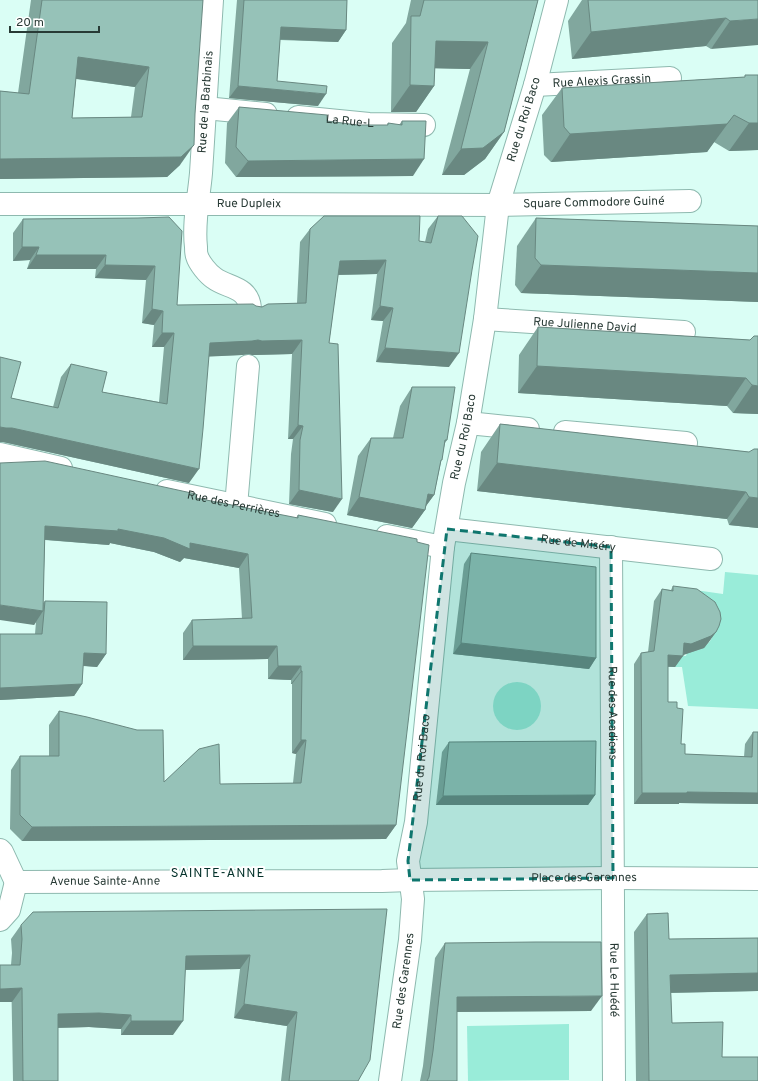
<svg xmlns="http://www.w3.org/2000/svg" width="758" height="1081" viewBox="0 0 758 1081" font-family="Overpass,sans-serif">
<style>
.green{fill:#99ecd9}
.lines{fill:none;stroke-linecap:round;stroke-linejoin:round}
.minor-casing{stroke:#8eb9af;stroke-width:24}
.minor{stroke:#fff;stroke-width:22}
.wall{fill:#81a79e;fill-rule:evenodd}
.shaded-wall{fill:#698881}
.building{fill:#96c2b8;stroke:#698881;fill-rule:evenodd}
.marked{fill:#0f766e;fill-opacity:0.2;stroke:#0f766e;stroke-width:3;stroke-dasharray:8 5;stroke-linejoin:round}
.labels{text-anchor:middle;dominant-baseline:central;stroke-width:4;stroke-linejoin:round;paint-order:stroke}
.street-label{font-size:12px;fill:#283a35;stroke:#fff}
.neighbourhood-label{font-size:13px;letter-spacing:1px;fill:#05322b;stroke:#fff}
</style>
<rect width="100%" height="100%" fill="#dafef5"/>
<g class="green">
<path d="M725 572 758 575V709L688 706 682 667H675L676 655 686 656 687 652C699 651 706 648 712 638L695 590 723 594Z"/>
<circle cx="517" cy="706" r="24"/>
<path d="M569 1024V1080L468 1081 467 1026Z"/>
</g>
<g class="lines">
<g class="minor-casing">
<g id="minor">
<path d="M212 0 201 173C199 197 193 222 196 247 196 250 196 254 197 256 199 263 208 274 214 278 227 288 248 286 250 308"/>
<path id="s1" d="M535 85 670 78"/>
<path d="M205 108 266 114"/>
<path id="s2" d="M298 117 369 124 424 125"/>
<path id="s3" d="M0 204H231L498 205 690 201"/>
<path id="s4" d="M485 319 684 332"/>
<path d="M468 423 528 429"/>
<path d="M565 432 686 443"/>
<path d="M0 454 61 468"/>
<path id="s5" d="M167 491 325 524"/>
<path d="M236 506 248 366"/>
<path id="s6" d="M447 529 711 559"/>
<path d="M387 536 443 547"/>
<path id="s7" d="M611 547 614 1081"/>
<path d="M0 850 2 852 16 882"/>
<path id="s8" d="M16 882 382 881 410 880 613 878 758 879"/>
<path d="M0 920 9 910 16 882"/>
<path id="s9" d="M390 1081 410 940 413 899 408 861 416 822 443 547 454 483 468 423 485 319 498 205 535 85 557 0"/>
</g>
</g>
<use href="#minor" class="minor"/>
</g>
<g class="wall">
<path d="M31 0H203L180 165 167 177 0 179V91L18 93ZM76 79 135 87 131 117 72 118Z"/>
<path d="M237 0H347L346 30 338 42 280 40 277 81 318 106 229 98Z"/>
<path d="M411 0H538L504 132 485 159 464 175H442L470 69 435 68 434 86 416 112H391L392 43 406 23Z"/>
<path d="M582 0H758L711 49 706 46 572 59 568 21Z"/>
<path d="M758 75V150L729 151 714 142 707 152 551 162 544 155 542 115 562 88 744 77Z"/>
<path d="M239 107 327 121 357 125H387L388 123 399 125 402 121 413 176 236 177 225 163 227 123Z"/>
<path d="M438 216 449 367 376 362 383 321 371 320 377 274 338 275 329 343 333 512 289 504 291 454 293 439H288L292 354 252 355 249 354 242 355 209 356 189 483 3 442 11 398 53 407 61 377 71 364 102 392 159 402 164 347H152L154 325 142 323 146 280 95 278 96 269H27L30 260 13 261V233L23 219 138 218 177 305 262 307 297 303 300 242 310 229 425 242 428 229Z"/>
<path d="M536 218 758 226V302L521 293 515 285 517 246Z"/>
<path d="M538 327 750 340 758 336V414L733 413 727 406 518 393 519 355Z"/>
<path d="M412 387 447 440 445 443 434 495 426 506 425 510 412 528 347 515 358 456 371 438H393L400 406Z"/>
<path d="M500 424 749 452 758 528 729 525 727 519 477 491 481 452Z"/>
<path d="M0 463 196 498 296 518 298 515 417 542 396 825 386 839 22 841 10 829 11 770 20 756H49V725L59 711 164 782 220 784 293 783 296 754 292 753V684H291V680L268 679V659L183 660V633L192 620 242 619 239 568 184 558 180 562 154 552 110 543 109 545 45 540 43 603 45 601 106 654 97 667 83 666 82 684 74 696 0 700V634H35L36 622 34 625Z"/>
<path d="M471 553 596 658 589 669 453 654 464 564Z"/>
<path d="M673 586 716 632 708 643 704 648 683 655 675 667H668V702L677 708 681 744 685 754 744 757 745 744 753 732 758 804 679 803V804H634V664L641 653 648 652 654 601 662 589 671 590Z"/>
<path d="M449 742 595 795 588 805H436L442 752Z"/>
<path d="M387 909 358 1081H281L287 1026 234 1018 240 969 185 970 173 1035H121V1029L89 1027 58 1028V1081H13L11 965 12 953 11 939 21 925Z"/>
<path d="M647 914 669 939 758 938V991L671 993 672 1023 758 1081H636L634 932Z"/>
<path d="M445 943 591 1011 457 1012V1081H420L423 1066 435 958Z"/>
</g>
<g class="shaded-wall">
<path d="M726 18 706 46 572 59 591 32Z"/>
<path d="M758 19V45L711 49 730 21Z"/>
<path d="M281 27 346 30 338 42 272 39Z"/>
<path d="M436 41 488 42 470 69 417 68Z"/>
<path d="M78 57 149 67 135 87 64 77Z"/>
<path d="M410 85 434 86 416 112H391Z"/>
<path d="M238 86 326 94 318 106 229 98Z"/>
<path d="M734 115 707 152 551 162 570 134Z"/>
<path d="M749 123H758V150L729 151Z"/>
<path d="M504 132 485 159 464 175H442L461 149Z"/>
<path d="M194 145 180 165 167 177 0 179V159Z"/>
<path d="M424 159 413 176 236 177 248 161Z"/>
<path d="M22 247H39L30 260 13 261Z"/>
<path d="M36 255H106L96 269H27Z"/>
<path d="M386 260 377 274 330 275 340 261Z"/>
<path d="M105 265 155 266 146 280 95 278Z"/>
<path d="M541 265 758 273V302L521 293Z"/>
<path d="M380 306 393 308 383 321 371 320Z"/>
<path d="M152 309 163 311 154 325 142 323Z"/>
<path d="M162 333H174L164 347H152Z"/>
<path d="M258 340H302L292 354 252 355 249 354 242 355 201 357 210 343Z"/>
<path d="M385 348 459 353 449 367 376 362Z"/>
<path d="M537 366 746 378 727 406 518 393Z"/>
<path d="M752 385 758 386V414L733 413Z"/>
<path d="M298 425 303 426 293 439H288Z"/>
<path d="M0 427 12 428 199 469 189 483 3 442H0Z"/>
<path d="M497 463 746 492 727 519 477 491Z"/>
<path d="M299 490 342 499 333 512 289 504Z"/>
<path d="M428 494 434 495 423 510H425L412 528 347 515 359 497Z"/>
<path d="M749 497 758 498V528L729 525Z"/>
<path d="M45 526 118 529 248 554 239 568 184 558 180 562 154 552 110 543 109 545 36 539Z"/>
<path d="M0 605 43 611 34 625 0 620Z"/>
<path d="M716 632 708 643 704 648 683 655 684 643Z"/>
<path d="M461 643 596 658 589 669 453 654Z"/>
<path d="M193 646H277L268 659 183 660Z"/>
<path d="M84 653 106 654 97 667 75 665Z"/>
<path d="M668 655 683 656 675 667 660 666Z"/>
<path d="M278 666H301L291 680 268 679Z"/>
<path d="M301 671H302L292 684H291Z"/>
<path d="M82 684 74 696 0 700V688Z"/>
<path d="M301 740H306L296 754 292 753Z"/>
<path d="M687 792 758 793V804L679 803V804H634L642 793Z"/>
<path d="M595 795 588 805H436L443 796Z"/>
<path d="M396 825 386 839 22 841 32 827Z"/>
<path d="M250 955 240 969 176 970 186 956Z"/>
<path d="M758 973V991L657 993 670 975Z"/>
<path d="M22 988 12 1002H0V989Z"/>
<path d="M602 996 591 1011 446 1012 457 997Z"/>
<path d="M244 1004 297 1012 287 1026 234 1018Z"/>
<path d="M99 1013 131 1015 121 1029 89 1027 48 1028 58 1014Z"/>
<path d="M131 1021H183L173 1035H121Z"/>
</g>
<g class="building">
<path d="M42 0H203L195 114 194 145 181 157 0 159V91L29 94ZM78 57 149 67 142 117 72 118Z"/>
<path d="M244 0H347L346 30 281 27 277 81 327 86 326 94 238 86Z"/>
<path d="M424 0H538L504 132 483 148 461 149 488 42 436 41 434 86 410 85 411 16H420Z"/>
<path d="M588 0H758V19L730 21 726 18 591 32Z"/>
<path d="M745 75H758V123H749L734 115 727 124 570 134 564 127 562 88 745 77Z"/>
<path d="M239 107 327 115V121L357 125H388V123L402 125V121H426L424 159 248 161 236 147Z"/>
<path d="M324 216H420L419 241 431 243 438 216H462L478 236 472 270 459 353 385 348 393 308 380 306 386 260 340 261 329 343 338 344 342 499 299 490 300 440 303 426 298 425 302 340 262 341 258 340 252 341 210 343 203 429 199 469 12 428H6L0 427V357L21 362 11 398 58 408 71 364 107 372 102 392 167 404 174 333H162L163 311 152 309 155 266 105 265 106 255H36L39 247H22L23 219 138 218 169 217 182 231 177 305 253 304 256 306 262 307 268 304 306 303 310 229Z"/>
<path d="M536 218 758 226V273L541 265 535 258Z"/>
<path d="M538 327 750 340 754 336H758V386L752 385 746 378 537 366Z"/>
<path d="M412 387H455L447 440H445L442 460H441L434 495 428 494 425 510 359 497 371 438H403Z"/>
<path d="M500 424 749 452 754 449H758V498L749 497 746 492 497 463Z"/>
<path d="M45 461 196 494V498L298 518V515L417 539V542L429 545 396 825 32 827 20 815V756H59V711L87 717 137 730H163L164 782 199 749 219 744 220 784 301 783 306 740H301L302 671H301V666H278L277 646H193L192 620 252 618 248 554 190 543V549L164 538 118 529V531L45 526 43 611 0 605V463Z"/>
<path d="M471 553 596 567V658L461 643Z"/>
<path d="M673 586 697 589 715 602 720 612 721 619 719 626 716 632 711 636 691 644 684 643 683 656 668 655V702H677V708L683 709 681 744H685V754L752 757 753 732H758V793L687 792V793H642L641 653 654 651 662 589 673 591Z"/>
<path d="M45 601 107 602 106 654 84 653 82 684 0 688V634H42Z"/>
<path d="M596 741 595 795 443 796 449 742Z"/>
<path d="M387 909 370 1060 358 1081H289L297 1012 244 1004 250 955 186 956 183 1021H131V1015L99 1013 58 1014V1081H23L22 988 0 989V965H20L22 939 21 925 33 912Z"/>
<path d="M668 913 669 939 758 938V973L670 975 672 1023 723 1022 722 1057H758V1081H649L647 914Z"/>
<path d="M536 942H601L602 996 457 997V1081H427L429 1077 433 1051 445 943Z"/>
</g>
<path class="marked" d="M447 529 611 547 613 878 410 880 408 861Z"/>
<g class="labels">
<g class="street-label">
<text stroke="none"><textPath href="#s1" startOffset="67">Rue Alexis Grassin</textPath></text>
<text transform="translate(206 102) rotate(-86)">Rue de la Barbinais</text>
<text stroke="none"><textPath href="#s9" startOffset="974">Rue du Roi Baco</textPath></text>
<text stroke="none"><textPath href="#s2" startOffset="52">La Rue-L</textPath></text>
<text stroke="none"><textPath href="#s3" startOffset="594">Square Commodore Guiné</textPath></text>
<text stroke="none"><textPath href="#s3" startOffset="249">Rue Dupleix</textPath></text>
<text stroke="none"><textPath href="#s4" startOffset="100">Rue Julienne David</textPath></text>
<text stroke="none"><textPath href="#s9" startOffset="650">Rue du Roi Baco</textPath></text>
<text stroke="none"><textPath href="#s5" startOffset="68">Rue des Perrières</textPath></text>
<text stroke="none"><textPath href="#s6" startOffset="132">Rue de Miséry</textPath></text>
<text stroke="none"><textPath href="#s7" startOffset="166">Rue des Acadiens</textPath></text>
<text stroke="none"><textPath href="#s9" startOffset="326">Rue du Roi Baco</textPath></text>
<text stroke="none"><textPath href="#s8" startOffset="568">Place des Garennes</textPath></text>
<text stroke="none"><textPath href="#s8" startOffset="89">Avenue Sainte-Anne</textPath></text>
<text stroke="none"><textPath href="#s7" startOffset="433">Rue Le Huédé</textPath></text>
<text stroke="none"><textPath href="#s9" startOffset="101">Rue des Garennes</textPath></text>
</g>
<g class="neighbourhood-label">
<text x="218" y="874">SAINTE-ANNE</text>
</g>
</g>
<path d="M10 26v6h89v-6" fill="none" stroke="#283a35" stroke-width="2"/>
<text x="16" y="26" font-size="12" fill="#283a35" stroke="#ffffff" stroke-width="3" paint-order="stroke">20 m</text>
</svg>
